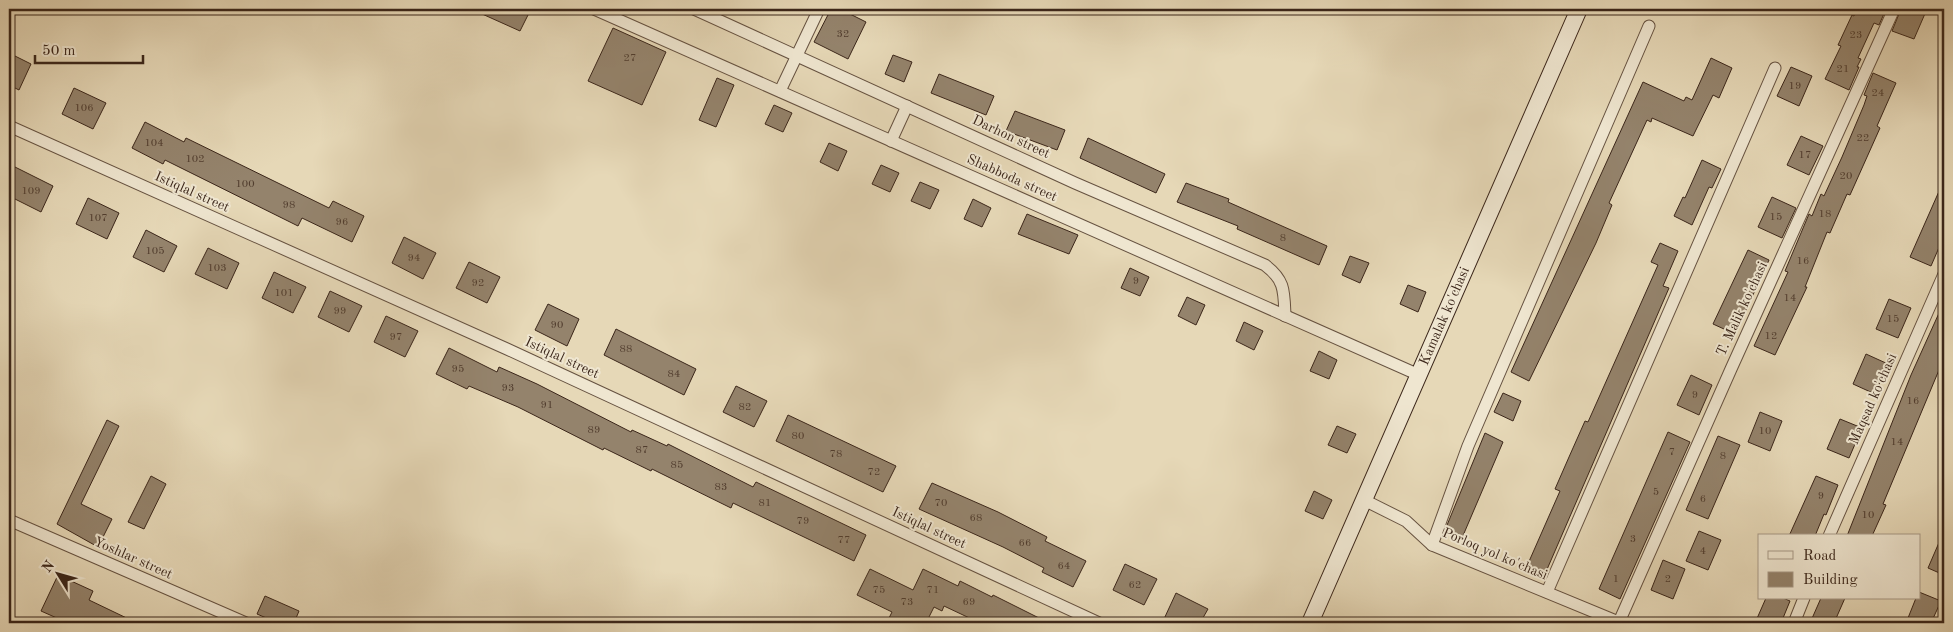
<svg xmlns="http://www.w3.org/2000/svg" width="1953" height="632" viewBox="0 0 1953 632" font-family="'Old Standard TT',serif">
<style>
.building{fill:#94836c;stroke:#3b261a}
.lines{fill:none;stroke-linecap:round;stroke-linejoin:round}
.minor-casing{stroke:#665241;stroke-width:13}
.secondary-casing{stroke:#3b261a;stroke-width:18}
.minor{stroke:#efe6d0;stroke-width:11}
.secondary{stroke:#efe6d0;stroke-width:16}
.labels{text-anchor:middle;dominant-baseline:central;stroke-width:4;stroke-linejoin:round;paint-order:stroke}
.number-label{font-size:11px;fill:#513d2e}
.street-label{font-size:14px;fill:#3b261a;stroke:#efe6d0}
</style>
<rect width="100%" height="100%" fill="#e6d8b7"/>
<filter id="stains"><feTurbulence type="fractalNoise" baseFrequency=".004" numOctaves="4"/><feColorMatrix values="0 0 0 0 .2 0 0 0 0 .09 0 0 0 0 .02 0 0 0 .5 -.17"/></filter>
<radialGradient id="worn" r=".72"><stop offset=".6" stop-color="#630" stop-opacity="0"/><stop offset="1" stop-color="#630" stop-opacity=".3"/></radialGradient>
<g class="building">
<path d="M471 9H531L520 31Z"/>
<path d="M831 9H840L866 22 848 59 814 42Z"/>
<path d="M1857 9H1886L1879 25 1874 23 1858 58 1861 59 1857 67H1859L1849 90 1825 79 1841 46 1838 45 1852 15 1854 16Z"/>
<path d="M1901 9H1927L1914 39 1892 31Z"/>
<path d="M613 28 666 52 642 105 588 81Z"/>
<path d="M9 53 31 64 19 90 9 85Z"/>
<path d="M893 55 912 62 904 82 885 74Z"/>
<path d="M1711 58 1732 68 1719 98 1713 95 1693 136 1652 118 1651 122 1647 120 1609 203 1612 205 1596 243 1529 381 1511 372 1643 82 1684 101 1686 97 1692 100Z"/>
<path d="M1791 67 1812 76 1799 106 1777 96Z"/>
<path d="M1873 73 1896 83 1877 126 1880 128 1850 195 1847 194 1830 233 1827 232 1805 287H1807L1775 355 1754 346 1788 272 1785 271 1809 214 1812 216 1821 194 1824 196 1842 157 1864 105 1867 96 1864 95Z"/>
<path d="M939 74 994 96 986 115 931 93Z"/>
<path d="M717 78 734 85 716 127 699 120Z"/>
<path d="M74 88 106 103 93 129 62 114Z"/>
<path d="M774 105 792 113 783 132 765 124Z"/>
<path d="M1015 111 1065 130 1057 150 1006 131Z"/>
<path d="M145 122 184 142 186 138 329 208 333 201 364 216 352 242 302 218 298 226 165 160 163 164 132 148Z"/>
<path d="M1801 136 1823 146 1809 175 1787 165Z"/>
<path d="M1088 138 1165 174 1156 193 1080 158Z"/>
<path d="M829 143 847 151 838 171 820 162Z"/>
<path d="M1702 160 1721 169 1712 188 1709 187 1692 225 1674 216 1683 197 1685 198Z"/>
<path d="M9 164 53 186 41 212 9 196Z"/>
<path d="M881 165 899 173 890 192 872 184Z"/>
<path d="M1944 180V236L1931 266 1910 257Z"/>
<path d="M920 182 939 190 930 209 911 201Z"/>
<path d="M1186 183 1229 199 1228 202 1327 246 1319 265 1237 229 1238 226 1177 202Z"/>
<path d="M1772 197 1796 208 1782 238 1758 227Z"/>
<path d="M88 198 119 213 107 239 76 224Z"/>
<path d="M973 199 991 208 982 227 964 219Z"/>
<path d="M1027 214 1078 235 1069 254 1018 234Z"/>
<path d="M146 230 177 246 164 272 133 257Z"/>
<path d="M404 237 436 253 423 279 392 263Z"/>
<path d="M1660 243 1678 251 1663 286 1669 288 1545 574 1527 566 1560 491 1555 489 1569 457 1585 421 1588 422 1658 265 1651 262Z"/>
<path d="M208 248 239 263 227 289 195 274Z"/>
<path d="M1748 250 1769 260 1735 334 1713 324Z"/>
<path d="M1350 256 1369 263 1360 283 1342 275Z"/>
<path d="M469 262 500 277 487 303 456 288Z"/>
<path d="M1130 268 1149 277 1140 296 1121 288Z"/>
<path d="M274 272 306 287 293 313 262 298Z"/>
<path d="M1408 285 1426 292 1418 312 1400 304Z"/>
<path d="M330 291 362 306 349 332 318 317Z"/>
<path d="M1187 297 1205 305 1196 325 1178 316Z"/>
<path d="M1889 299 1911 308 1898 338 1876 329Z"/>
<path d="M1944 302V358L1883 504 1886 505 1872 536H1847L1911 375Z"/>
<path d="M548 304 579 319 567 346 535 330Z"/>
<path d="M386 316 418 331 405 357 374 342Z"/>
<path d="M1244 322 1263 331 1254 350 1236 341Z"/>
<path d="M616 329 696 369 684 395 604 355Z"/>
<path d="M449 348 497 372 499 367 537 384 631 432 632 430 667 446 668 444 753 487 756 482 866 535 854 561 733 503 731 508 652 469 651 471 604 448 603 450 518 407 469 386 467 389 436 374Z"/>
<path d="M1319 351 1337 360 1329 379 1310 371Z"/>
<path d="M1866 354 1888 364 1875 394 1853 384Z"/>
<path d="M1691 375 1712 385 1699 415 1677 405Z"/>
<path d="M736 386 767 401 754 427 723 412Z"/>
<path d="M1503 393 1521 401 1513 421 1494 412Z"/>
<path d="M1760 412 1782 421 1770 451 1748 442Z"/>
<path d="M788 415 896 466 883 492 776 441Z"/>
<path d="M1840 419 1862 428 1849 458 1827 449Z"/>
<path d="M107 420 119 426 81 504 112 519 98 547 57 524Z"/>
<path d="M1337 426 1356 434 1347 453 1328 445Z"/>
<path d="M1668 432 1690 442 1620 599 1599 589Z"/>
<path d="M1485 433 1503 442 1462 538 1445 530Z"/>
<path d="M1718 436 1740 445 1708 519 1686 510Z"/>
<path d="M151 476 166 484 144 529 128 522Z"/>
<path d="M1816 476 1838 485 1826 515 1824 514 1815 536H1789Z"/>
<path d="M932 483 998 512 1047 537 1045 541 1086 561 1073 587 1042 572 1044 568 1003 547 919 509Z"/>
<path d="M1314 491 1332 500 1323 519 1305 511Z"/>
<path d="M1699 531 1721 540 1708 570 1686 561Z"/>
<path d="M1944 531V575L1928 568Z"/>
<path d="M1663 560 1685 569 1673 599 1651 590Z"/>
<path d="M1125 564 1157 579 1144 605 1113 590Z"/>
<path d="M870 569 913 590 923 569 958 586 960 581 992 597 993 595 1049 623H980L944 606 942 611 934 607 926 623H895L888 620 892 612 857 595Z"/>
<path d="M58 575 93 591 89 600 137 623H68L41 611Z"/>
<path d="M1919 592 1941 601 1931 623H1906L1916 598H1919Z"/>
<path d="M1176 593 1208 609 1200 623H1172L1164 619Z"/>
<path d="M265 596 299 611 294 623H278L257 614Z"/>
<path d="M1766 598H1783L1790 601 1781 623H1755Z"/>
<path d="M1821 598H1845L1834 623H1810Z"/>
</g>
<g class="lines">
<g class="minor-casing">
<g id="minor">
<path d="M594 9 1419 375"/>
<path d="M694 9 1075 183 1265 265C1285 280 1284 291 1285 316"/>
<path d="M780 91 819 9"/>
<path d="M9 126 507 349 1099 623"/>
<path d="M891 141 907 106"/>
<path d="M1364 500 1406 521 1432 545 1621 623"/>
<path d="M9 520 246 623"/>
<path d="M1829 536 1944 274"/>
<path d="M1432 545 1468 446 1649 26"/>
<path d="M1547 592 1775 68"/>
<path d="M1619 622 1731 369 1894 9"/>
<path d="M1794 623 1804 598"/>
</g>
</g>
<g class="secondary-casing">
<g id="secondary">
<path id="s1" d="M1310 623 1579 9"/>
</g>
</g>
<use href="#minor" class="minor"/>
<use href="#secondary" class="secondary"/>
</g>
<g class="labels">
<g class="number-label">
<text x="843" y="34">32</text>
<text x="1856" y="35">23</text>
<text x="630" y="58">27</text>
<text x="1843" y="69">21</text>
<text x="1795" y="86">19</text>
<text x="1878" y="93">24</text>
<text x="84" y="108">106</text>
<text x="1863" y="138">22</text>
<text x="154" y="143">104</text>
<text x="1805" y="155">17</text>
<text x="195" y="159">102</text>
<text x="1846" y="176">20</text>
<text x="245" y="184">100</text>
<text x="31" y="191">109</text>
<text x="289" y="205">98</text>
<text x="1825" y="214">18</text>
<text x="1776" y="217">15</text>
<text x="98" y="218">107</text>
<text x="342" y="222">96</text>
<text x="1283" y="238">8</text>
<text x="155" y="251">105</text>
<text x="414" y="258">94</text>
<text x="1803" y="261">16</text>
<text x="217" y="268">103</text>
<text x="1136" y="281">9</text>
<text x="478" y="283">92</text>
<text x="284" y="293">101</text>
<text x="1790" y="298">14</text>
<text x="340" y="311">99</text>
<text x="1893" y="319">15</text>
<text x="557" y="325">90</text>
<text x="1771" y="336">12</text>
<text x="396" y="337">97</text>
<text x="626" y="349">88</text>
<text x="458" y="369">95</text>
<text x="674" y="374">84</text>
<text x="508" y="388">93</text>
<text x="1695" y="395">9</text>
<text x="1913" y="401">16</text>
<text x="547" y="405">91</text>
<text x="745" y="407">82</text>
<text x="594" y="430">89</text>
<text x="1765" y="431">10</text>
<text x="798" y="436">80</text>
<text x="1897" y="442">14</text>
<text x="642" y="450">87</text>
<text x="1672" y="452">7</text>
<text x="836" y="454">78</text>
<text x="1723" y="456">8</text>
<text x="677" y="465">85</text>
<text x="874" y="472">72</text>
<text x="721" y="487">83</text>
<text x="1656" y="492">5</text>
<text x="1821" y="496">9</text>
<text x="1703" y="499">6</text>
<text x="765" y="503">81</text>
<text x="941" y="503">70</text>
<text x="1868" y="515">10</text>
<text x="976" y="518">68</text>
<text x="803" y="521">79</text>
<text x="1633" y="539">3</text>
<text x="844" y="540">77</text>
<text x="1025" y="543">66</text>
<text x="1703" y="551">4</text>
<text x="1064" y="566">64</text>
<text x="1616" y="579">1</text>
<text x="1668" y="579">2</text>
<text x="1135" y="585">62</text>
<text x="879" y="590">75</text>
<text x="933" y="590">71</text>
<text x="907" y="602">73</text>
<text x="969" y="602">69</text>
</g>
<g class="street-label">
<text transform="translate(1011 137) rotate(25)">Darhon street</text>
<text transform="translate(1012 178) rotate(24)">Shabboda street</text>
<text transform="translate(192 192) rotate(24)">Istiqlal street</text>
<text transform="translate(1742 309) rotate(-65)">T. Malik ko'chasi</text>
<text stroke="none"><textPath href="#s1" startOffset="335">Kamalak ko'chasi</textPath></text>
<text transform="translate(562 358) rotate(25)">Istiqlal street</text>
<text transform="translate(1873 399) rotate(-66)">Maqsad ko'chasi</text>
<text transform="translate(929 528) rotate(25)">Istiqlal street</text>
<text transform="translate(1495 554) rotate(23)">Porloq yol ko'chasi</text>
<text transform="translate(133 558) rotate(24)">Yoshlar street</text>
</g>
</g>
<rect width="1953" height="632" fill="none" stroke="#e6d8b7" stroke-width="30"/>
<rect x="10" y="10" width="1933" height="612" fill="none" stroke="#3b261a" stroke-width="2.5"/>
<rect x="15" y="15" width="1923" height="602" fill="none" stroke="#3b261a"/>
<rect x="1758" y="534" width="162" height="65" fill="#efe6d0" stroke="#a79987"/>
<rect x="1768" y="551" width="25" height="8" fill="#efe6d0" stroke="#a79987"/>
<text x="1803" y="560" font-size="15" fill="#3b261a">Road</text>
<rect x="1768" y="572" width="25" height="15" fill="#94836c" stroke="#a79987"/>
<text x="1803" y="584" font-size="15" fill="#3b261a">Building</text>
<g transform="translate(58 574) rotate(307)" stroke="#efe6d0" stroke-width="4" paint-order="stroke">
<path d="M0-4L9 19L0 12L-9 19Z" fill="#3b261a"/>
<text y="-8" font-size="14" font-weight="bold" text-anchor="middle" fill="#3b261a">N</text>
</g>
<path d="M35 55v8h108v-8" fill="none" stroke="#3b261a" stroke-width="2.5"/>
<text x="42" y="55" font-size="15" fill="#3b261a" stroke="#efe6d0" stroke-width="4" paint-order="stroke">50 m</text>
<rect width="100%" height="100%" filter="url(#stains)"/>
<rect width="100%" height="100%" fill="url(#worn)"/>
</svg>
